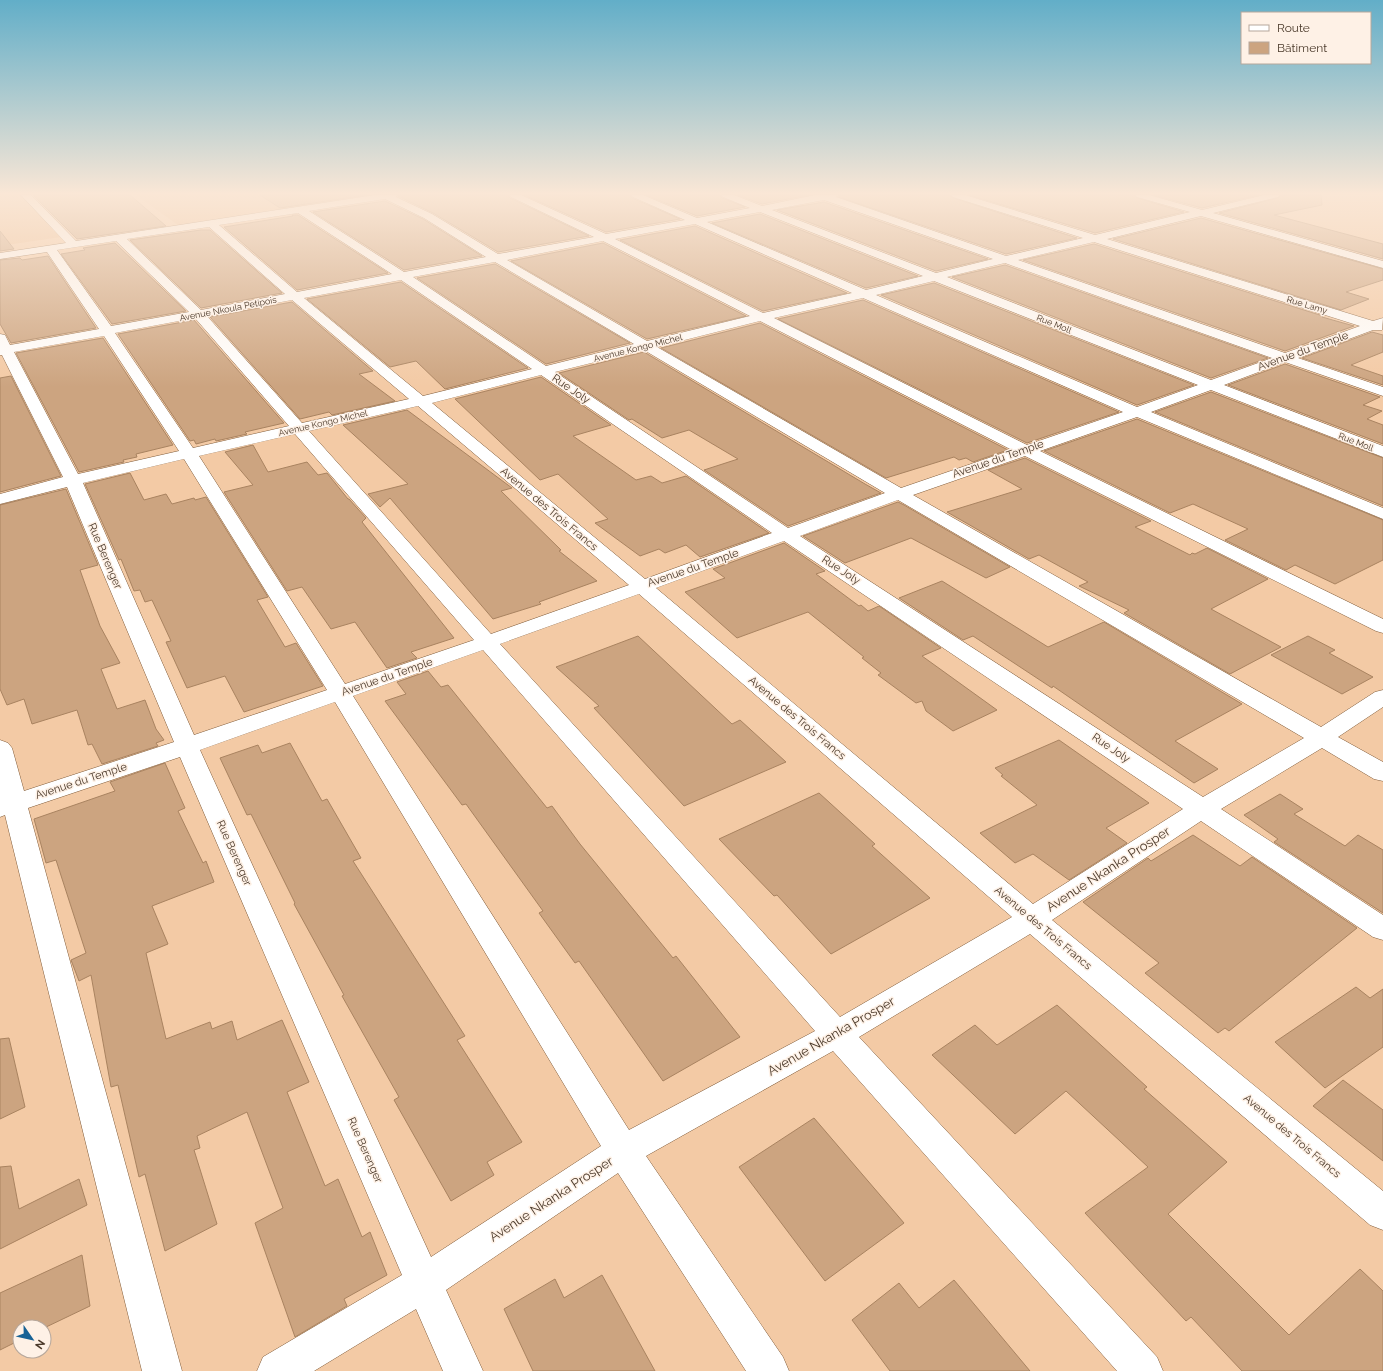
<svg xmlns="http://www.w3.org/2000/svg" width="1383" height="1371" viewBox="0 0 1383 1371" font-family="Raleway,sans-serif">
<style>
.built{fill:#ecbd92}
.building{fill:#cca480;stroke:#a98360}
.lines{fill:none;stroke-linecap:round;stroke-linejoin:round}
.minor-casing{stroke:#805c3a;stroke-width:1}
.minor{fill:#fff;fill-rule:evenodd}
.labels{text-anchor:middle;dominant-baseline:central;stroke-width:3;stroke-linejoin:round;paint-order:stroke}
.far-street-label{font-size:9px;fill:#4a392a;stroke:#fef1e6}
.street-label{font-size:11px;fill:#4a392a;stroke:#fef1e6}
.near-street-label{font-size:13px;fill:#4a392a;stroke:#fef1e6}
</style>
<rect width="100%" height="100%" fill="#f3caa5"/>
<g class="built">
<path d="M0 195H20L61 237 0 246Z"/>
<path d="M136 195H369L178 225Z"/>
</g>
<g class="building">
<path d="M33 195H130L166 226 77 239Z"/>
<path d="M260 195H367L280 208Z"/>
<path d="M398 195H508L510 198 589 236 498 252 433 213 398 196Z"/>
<path d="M524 195H630L632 198 680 219 606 232Z"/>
<path d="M646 195H720L722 198 745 207 697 216Z"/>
<path d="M737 195H809L762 204Z"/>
<path d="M840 195H950L953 198 1077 238 1006 254 839 197Z"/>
<path d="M969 195H1134L1137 198 1184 212 1095 233Z"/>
<path d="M1153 195H1259L1202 208Z"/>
<path d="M1281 195H1321L1322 205 1274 215 1383 244V259L1219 213 1278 198Z"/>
<path d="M385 201 423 219 482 256 404 270 313 212Z"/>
<path d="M824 202 988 259 936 271 777 210Z"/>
<path d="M760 214 918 276 866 288 712 223Z"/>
<path d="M292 215H298L388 273 297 290 224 227 293 216Z"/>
<path d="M1201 218 1383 269V280L1346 292 1369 299 1341 310 1113 239Z"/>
<path d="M695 226 847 293 763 311 620 240Z"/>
<path d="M201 230H210L282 293 201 308 130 240Z"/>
<path d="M0 231 14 249 0 251Z"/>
<path d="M115 243 186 311 112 324 61 254 85 250 83 248Z"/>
<path d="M603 243 746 316 647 339 511 261Z"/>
<path d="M1094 244 1323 316 1322 317 1354 326 1285 351 1023 260Z"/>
<path d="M48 256 96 328 11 343 0 324V260L20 258 22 260Z"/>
<path d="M495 264 630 343 546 364 417 278Z"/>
<path d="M1005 265 1268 358 1211 378 952 277Z"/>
<path d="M401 282 528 368 445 389 416 361 390 367 307 299Z"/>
<path d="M934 283 1194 385 1137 405 881 295Z"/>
<path d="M863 300 1119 412 1027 443 778 319Z"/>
<path d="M292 302 373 371 359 374 395 401 332 415 329 412 300 419 210 317Z"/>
<path d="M194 320 284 423 245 432 247 434 216 441 215 439 196 444 194 440 190 441 118 334Z"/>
<path d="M760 323 1008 450 973 462 966 458 959 460 954 457 886 478 661 348Z"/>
<path d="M1372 332 1383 335V352L1351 365 1383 376V385L1302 358Z"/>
<path d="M103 338 173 445 136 454 137 457 123 460 124 462 79 472 16 353Z"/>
<path d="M644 352 865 484 881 493 788 526 704 470 738 459 689 430 662 438 632 419 629 420 559 373Z"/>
<path d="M1285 364 1380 397 1363 405 1382 411 1367 419 1383 425V444L1228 385Z"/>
<path d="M11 376 61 476 0 492V378Z"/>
<path d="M541 377 611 425 573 436 636 480 651 476 662 483 686 476 769 533 700 557 686 545 665 553 659 549 640 556 595 523 608 519 558 474 540 480 455 399Z"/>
<path d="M1211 392 1383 458V506L1155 412Z"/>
<path d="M407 410 512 488 501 491 561 550 559 551 597 581 539 602 541 604 493 619 390 498 380 507 368 494 408 484 343 425Z"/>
<path d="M1137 419 1383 520V560L1335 584 1295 565 1286 570 1225 540 1248 529 1193 504 1170 513 1044 451Z"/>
<path d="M253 445 268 472 307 462 318 475 327 473 348 499H349L366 518 362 522 454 638 411 652 417 658 387 668 355 622 331 629 302 587 287 591 224 492 253 485 225 452Z"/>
<path d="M1025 458 1151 521 1135 527 1190 555 1192 553 1195 554 1207 548 1268 579 1211 609 1281 647 1230 674 1124 613 1129 610 1079 586 1088 582 1039 555 1029 559 947 512 1022 489 988 470Z"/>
<path d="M130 473 144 500 166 494 172 504 194 498 195 500 206 497 268 597 257 600 285 647 296 643 323 686 244 712 225 676 187 688 166 642 171 641 152 600 145 602 140 590 134 591 121 559 119 560 85 484Z"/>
<path d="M66 489 98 565 80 570 100 626 120 663 101 669 117 709 145 700 156 729 164 740 156 743 158 746 102 764 92 744 88 745 77 710 32 724 24 699 7 705 0 689V505Z"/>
<path d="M898 502 904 505 1010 567 986 578 911 538 845 563 803 536Z"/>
<path d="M784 543 825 571 816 574 859 606 861 605 868 611 879 606 941 648 922 656 997 710 953 731 926 711 922 701 916 703 878 675 881 673 862 658 864 657 808 612 737 638 685 592 725 578 713 569Z"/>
<path d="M942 581 1048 647 1104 622 1242 704 1175 741 1218 769 1194 783 1053 686 1052 688 973 636 963 640 899 598Z"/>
<path d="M638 636 732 724 740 720 786 762 684 806 594 708 599 706 556 667Z"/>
<path d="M1308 636 1335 650 1329 653 1373 677 1342 694 1271 655Z"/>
<path d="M428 671 441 687 448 685 547 808 552 806 580 844 673 958 676 956 740 1037 663 1081 579 961 575 963 539 913 543 911 466 804 462 805 385 701 406 694 397 682Z"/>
<path d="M1059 740 1149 803 1106 828 1127 843 1069 880 1033 854 1015 863 980 833 1037 805 1001 776 1003 775 995 768Z"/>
<path d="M290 743 322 801 327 799 361 858 353 861 465 1036 457 1040 522 1142 487 1162 494 1175 451 1201 394 1100 399 1097 342 996 344 995 294 904 295 903 251 814 247 815 220 758 258 745 262 753Z"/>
<path d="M165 763 185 808 178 811 203 863 206 861 214 882 152 906 168 944 146 953 166 1039 210 1022 212 1029 232 1021 237 1040 282 1020 309 1082 287 1092 325 1186 338 1179 362 1237 370 1232 387 1275 344 1299 347 1306 295 1337 255 1223 283 1208 247 1112 197 1136 200 1148 194 1150 217 1224 165 1251 145 1174 139 1177 118 1085 111 1087 91 975 79 981 71 960 86 953 56 860 46 863 34 819 115 791 110 782Z"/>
<path d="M819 793 875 844 872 846 930 898 831 954 777 895 774 896 719 839Z"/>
<path d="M1280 794 1303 809 1294 814 1345 846 1358 835 1383 850V913L1274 842 1278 839 1244 815Z"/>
<path d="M1193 835 1240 866 1252 857 1357 928 1229 1031 1225 1028 1218 1033 1145 973 1159 963 1083 902 1148 858 1151 861Z"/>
<path d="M1356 987 1370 998 1383 989V1047L1325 1088 1275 1042Z"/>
<path d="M1057 1005 1147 1087 1144 1089 1227 1162 1168 1214 1289 1335 1360 1269 1383 1291V1371H1242L1191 1317 1186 1321 1085 1213 1148 1167 1066 1091 1015 1134 932 1055 975 1025 997 1045Z"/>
<path d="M9 1038 25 1107 0 1119V1039Z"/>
<path d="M1343 1080 1383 1110V1161L1313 1106Z"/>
<path d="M814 1118 904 1223 825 1281 739 1167Z"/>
<path d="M11 1166 19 1209 79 1179 87 1205 0 1249V1167Z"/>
<path d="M82 1255 90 1306 44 1328V1327H20V1340L0 1350V1293Z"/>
<path d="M602 1275 655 1371H533L504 1309 555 1279 564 1298Z"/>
<path d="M954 1280 1030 1371H890L852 1320 899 1283 919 1308Z"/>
</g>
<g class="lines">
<g class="minor-casing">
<path id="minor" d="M21 195H31L76 241 375 195H397L396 197 432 214 498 254 594 237 511 197 509 195H521L606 234 685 220 633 197 631 195H643L697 218 750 208 723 197 721 195H734L762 206 815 195H839L836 197 1006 256 1083 238 953 197 951 195H965L1095 235 1190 212 1137 197 1135 195H1149L1202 210 1264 195H1280L1278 197 1213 213 1383 261V268L1201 216 1107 239 1373 321 1383 318 1382 330H1373L1298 358 1383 387V396L1285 362 1224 385 1383 446V457L1211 390 1151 412 1383 508V519L1137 417 1040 451 1383 619V633L1376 631 1025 456 913 495 1321 727 1375 692 1383 690V707L1338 737 1383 762V781L1374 779 1322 748 1221 809 1383 915V940L1373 937 1201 821 1052 920 1383 1191V1230L1370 1225 1030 934 859 1037 1157 1357 1163 1371H1117L833 1051 646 1156 783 1357 789 1371H746L618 1173 446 1290 483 1371H443L416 1309 314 1371H257L263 1357 402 1275 180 757 28 808 182 1371H142L5 815 0 817V740L8 743 12 748 24 791 174 742 67 487 0 504V494L63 477 2 355H0V334L5 335 10 345 99 329 47 252 0 259V253L66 243ZM385 199 424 218 486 257 404 272 309 211ZM824 200 993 259 936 273 772 210ZM760 212 923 276 866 290 707 222ZM298 213 392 274 297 292 219 225ZM695 224 852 293 763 313 615 239ZM209 227 285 294 201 310 127 239ZM116 241 189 312 111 326 57 250ZM603 241 750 316 647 341 507 260ZM1094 242 1360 326 1285 353 1018 260ZM495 262 634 344 546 366 413 277ZM1005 263 1272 358 1211 380 947 277ZM401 280 532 369 423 396 304 298ZM934 281 1198 385 1137 407 876 295ZM863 298 1123 412 1027 445 774 318ZM292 300 409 399 302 423 207 316ZM195 318 289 426 193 448 115 333ZM760 321 1012 450 901 488 657 347ZM104 336 179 451 78 474 14 352ZM644 350 885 493 788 528 555 372ZM541 375 772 533 645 579 432 403ZM418 406 629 585 491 634 309 431ZM295 434 474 640 345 684 199 456ZM184 459 327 690 194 735 83 483ZM898 500 1304 738 1203 797 800 536ZM784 541 1183 809 1033 904 656 588ZM639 594 1012 917 840 1017 500 644ZM483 650 815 1031 629 1130 353 696ZM335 702 601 1146 431 1257 200 750Z"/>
</g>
<use href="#minor" class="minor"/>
</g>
<linearGradient id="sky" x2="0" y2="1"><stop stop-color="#62aec8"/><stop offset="0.5" stop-color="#fae7d6"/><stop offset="1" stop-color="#fae7d6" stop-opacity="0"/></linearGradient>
<rect width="1383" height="387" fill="url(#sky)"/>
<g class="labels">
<g class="far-street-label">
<text transform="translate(1307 305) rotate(17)">Rue Lamy</text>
<text transform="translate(228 309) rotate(-11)">Avenue Nkoula Petipois</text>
<text transform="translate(1054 324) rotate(22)">Rue Moll</text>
<text transform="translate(638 348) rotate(-14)">Avenue Kongo Michel</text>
<text transform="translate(323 423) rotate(-13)">Avenue Kongo Michel</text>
<text transform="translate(1356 442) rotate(21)">Rue Moll</text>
</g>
<g class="street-label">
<text transform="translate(1303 351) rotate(-20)">Avenue du Temple</text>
<text transform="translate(571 389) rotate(34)">Rue Joly</text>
<text transform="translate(998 459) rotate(-19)">Avenue du Temple</text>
<text transform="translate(549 509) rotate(40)">Avenue des Trois Francs</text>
<text transform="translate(105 556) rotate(67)">Rue Berenger</text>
<text transform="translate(693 568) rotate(-19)">Avenue du Temple</text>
<text transform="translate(841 570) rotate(33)">Rue Joly</text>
<text transform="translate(387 677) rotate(-19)">Avenue du Temple</text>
<text transform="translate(797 718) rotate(40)">Avenue des Trois Francs</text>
<text transform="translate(1111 748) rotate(34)">Rue Joly</text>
<text transform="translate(81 781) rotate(-18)">Avenue du Temple</text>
<text transform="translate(234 853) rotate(66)">Rue Berenger</text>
<text transform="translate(1043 928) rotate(40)">Avenue des Trois Francs</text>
<text transform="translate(1292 1136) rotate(40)">Avenue des Trois Francs</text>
<text transform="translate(365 1150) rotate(66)">Rue Berenger</text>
</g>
<g class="near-street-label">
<text transform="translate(1108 869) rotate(-33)">Avenue Nkanka Prosper</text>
<text transform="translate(831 1036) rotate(-30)">Avenue Nkanka Prosper</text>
<text transform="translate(551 1199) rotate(-33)">Avenue Nkanka Prosper</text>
</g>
</g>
<rect x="1241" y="12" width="130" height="52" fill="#fef1e6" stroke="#b6a79b"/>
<rect x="1249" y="25" width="20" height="6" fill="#ffffff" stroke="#b6a79b"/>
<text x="1277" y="32" font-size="12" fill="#4a392a">Route</text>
<rect x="1249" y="42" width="20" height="12" fill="#cca480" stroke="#b6a79b"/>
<text x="1277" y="52" font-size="12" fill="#4a392a">Bâtiment</text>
<g transform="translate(32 1339) rotate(124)"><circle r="19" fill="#fef1e6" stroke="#b6a79b"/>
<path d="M0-3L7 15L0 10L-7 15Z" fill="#176295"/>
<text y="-6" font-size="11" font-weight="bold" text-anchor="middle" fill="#4a392a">N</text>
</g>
</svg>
